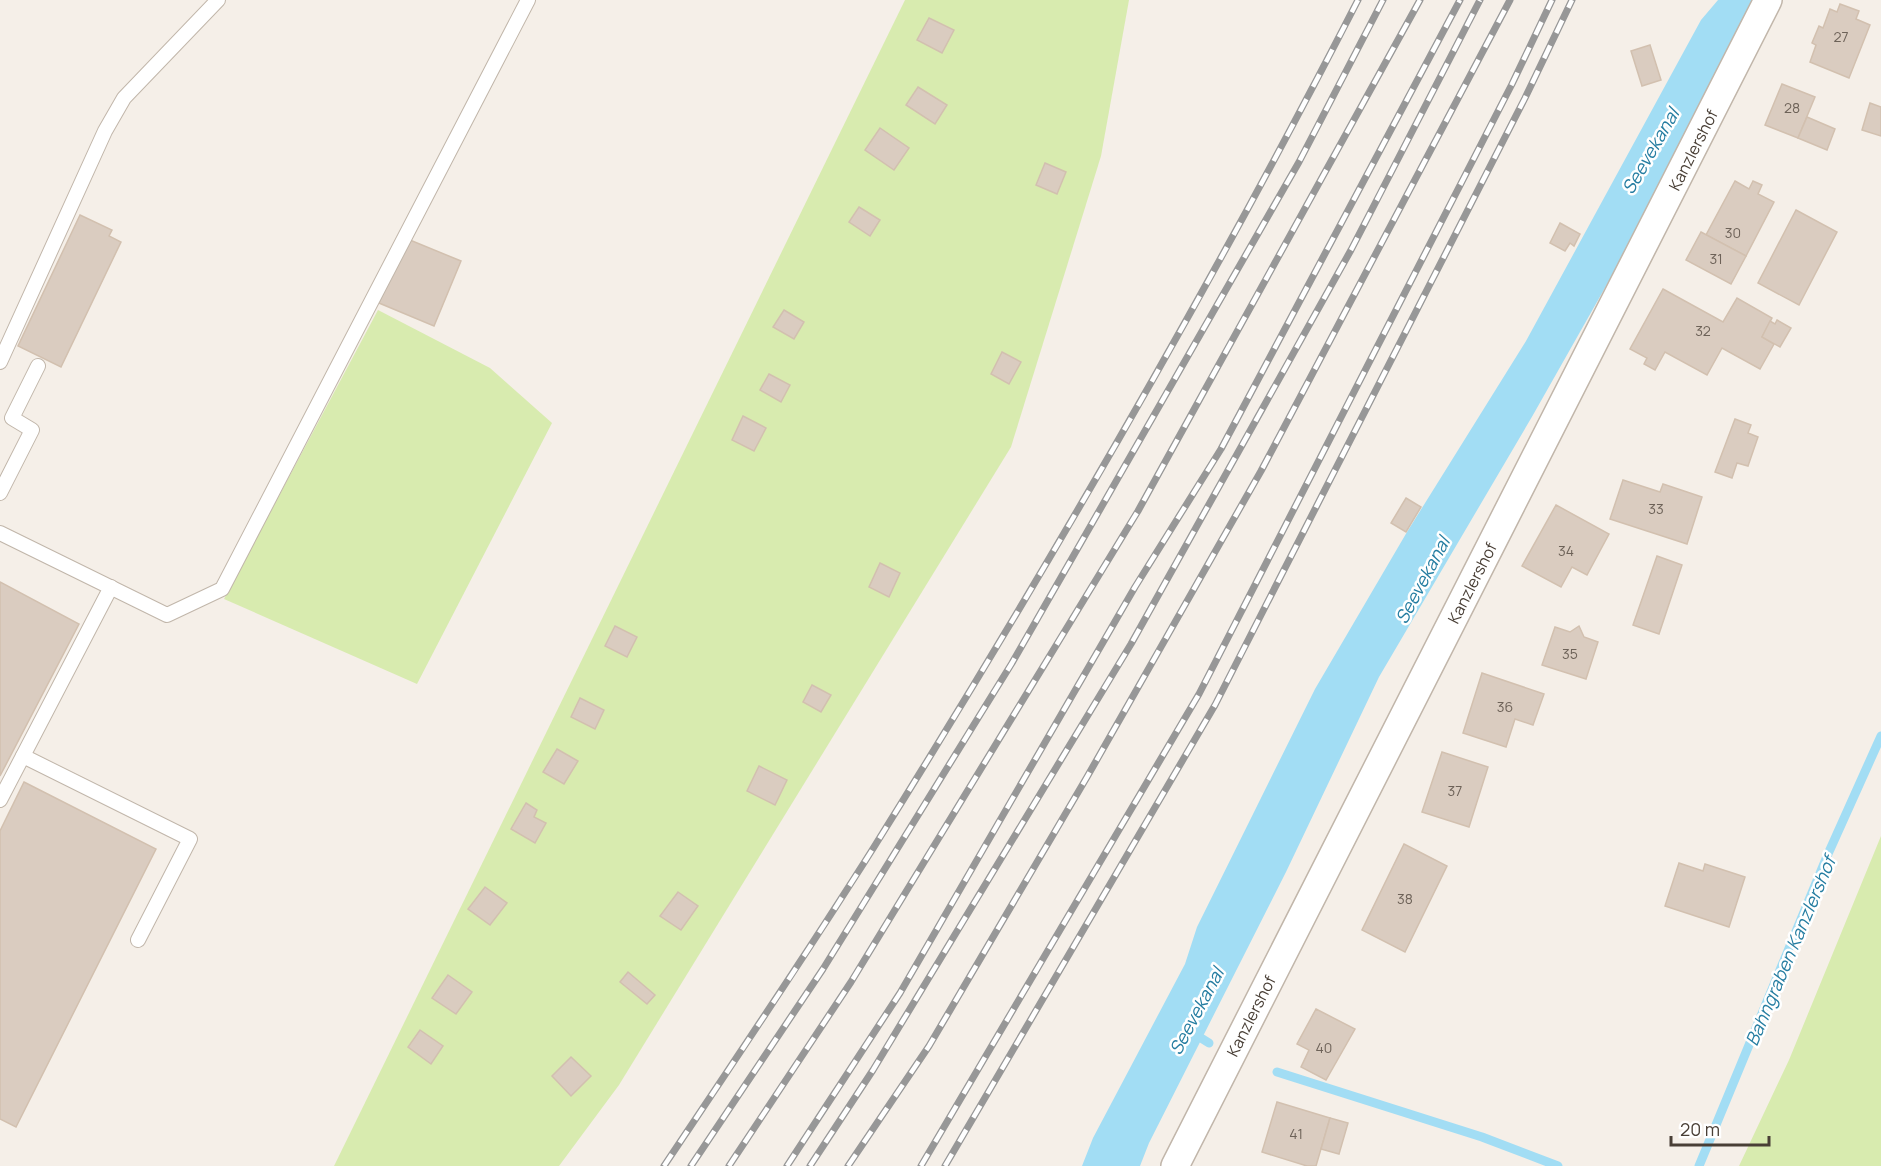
<svg xmlns="http://www.w3.org/2000/svg" width="1881" height="1166" viewBox="0 0 1881 1166" font-family="Manrope,sans-serif">
<style>
.green{fill:#d8ebaf}
.water{fill:#a2ddf4}
.lines{fill:none;stroke-linecap:round;stroke-linejoin:round}
.stream{stroke:#a2ddf4;stroke-width:9}
.building{fill:#daccc0;stroke:#d2c0af;stroke-width:1.5}
.lane-casing{stroke:#c1b6aa;stroke-width:16}
.street-casing{stroke:#c1b6aa;stroke-width:30}
.lane{stroke:#fff;stroke-width:14}
.street{stroke:#fff;stroke-width:27}
.rail-casing{stroke:#979797;stroke-width:7}
.rail{stroke:#fff;stroke-width:4.5;stroke-dasharray:14;stroke-linecap:butt}
.labels{text-anchor:middle;dominant-baseline:central;stroke-width:5;stroke-linejoin:round;paint-order:stroke}
.number-label{font-size:14px;fill:#6d6258}
.street-label{font-size:16px;fill:#493f36;stroke:#fff}
.water-label{font-size:18px;font-style:italic;fill:#257da1;stroke:#fff}
</style>
<rect width="100%" height="100%" fill="#f5efe8"/>
<g class="green">
<path d="M905 0H1129L1101 156 1011 447 619 1085 559 1166H334Z"/>
<path d="M378 310 490 368 552 423 417 684 224 599Z"/>
<path d="M1881 836V1166H1739L1789 1060Z"/>
</g>
<path class="water" d="M1718 0H1758L1713 97 1533 415 1379 677 1286 872 1149 1143 1140 1166H1082L1093 1138 1185 964 1197 927 1315 689 1407 532 1526 341 1701 20Z"/>
<g class="lines">
<g class="stream">
<path d="M1193 1033 1209 1043"/>
<path d="M1277 1072 1482 1137 1558 1166"/>
<path d="M1699 1166 1828 854 1881 736"/>
</g>
</g>
<g class="building">
<path d="M1840 4 1859 11 1856 19 1870 25 1849 78 1810 62 1816 45 1812 43 1819 26 1823 28 1830 9 1837 12Z"/>
<path d="M929 18 954 30 942 53 917 40Z"/>
<path d="M1650 45 1661 80 1642 86 1631 51Z"/>
<path d="M1782 84 1815 97 1798 138 1765 125Z"/>
<path d="M918 87 947 105 935 124 906 105Z"/>
<path d="M1870 103 1881 107V136L1862 130Z"/>
<path d="M1807 117 1835 129 1827 150 1798 138Z"/>
<path d="M880 128 909 148 894 170 865 150Z"/>
<path d="M1045 163 1066 172 1057 194 1036 185Z"/>
<path d="M1735 181 1749 189 1753 181 1762 185 1758 194 1774 202 1746 256 1706 235Z"/>
<path d="M859 207 880 220 870 236 849 222Z"/>
<path d="M1796 210 1837 232 1799 305 1758 283Z"/>
<path d="M80 215 112 230 109 236 121 242 61 367 18 346Z"/>
<path d="M1560 223 1580 234 1574 246 1570 243 1565 251 1550 243Z"/>
<path d="M1701 232 1746 256 1731 284 1686 260Z"/>
<path d="M405 238 461 261 434 326 379 303Z"/>
<path d="M1663 289 1723 322 1737 298 1772 318 1762 337 1774 344 1760 369 1722 348 1707 375 1665 352 1655 370 1644 364 1647 358 1630 349Z"/>
<path d="M784 310 804 322 794 339 773 327Z"/>
<path d="M1777 320 1791 328 1780 347 1762 337 1770 321 1775 324Z"/>
<path d="M1002 352 1021 362 1009 384 991 374Z"/>
<path d="M769 374 790 385 781 402 760 390Z"/>
<path d="M743 416 766 428 754 451 732 440Z"/>
<path d="M1735 419 1751 425 1748 433 1758 437 1748 466 1737 463 1732 478 1715 472Z"/>
<path d="M1623 480 1660 492 1663 484 1702 497 1687 544 1610 519Z"/>
<path d="M1406 498 1421 507 1406 532 1391 523Z"/>
<path d="M1556 505 1609 534 1587 575 1572 567 1561 587 1522 566Z"/>
<path d="M1657 556 1682 565 1659 634 1633 625Z"/>
<path d="M880 563 900 573 889 597 869 587Z"/>
<path d="M0 582 79 624 0 776Z"/>
<path d="M615 626 637 637 627 657 605 646Z"/>
<path d="M1579 626 1584 637 1598 642 1586 679 1542 665 1555 627 1570 632Z"/>
<path d="M1482 673 1544 694 1533 725 1515 719 1506 747 1463 733Z"/>
<path d="M812 685 831 695 821 712 803 702Z"/>
<path d="M580 698 604 710 595 729 571 717Z"/>
<path d="M557 749 578 761 564 784 543 772Z"/>
<path d="M1442 752 1488 767 1469 827 1422 812Z"/>
<path d="M759 766 787 780 775 805 747 791Z"/>
<path d="M24 782 156 849 16 1127 0 1119V831Z"/>
<path d="M526 803 537 810 534 817 546 823 535 843 511 829Z"/>
<path d="M1404 844 1447 866 1405 952 1362 930Z"/>
<path d="M1679 863 1703 871 1705 864 1745 877 1729 927 1665 906Z"/>
<path d="M485 887 507 903 490 925 468 909Z"/>
<path d="M678 892 698 906 681 930 660 916Z"/>
<path d="M628 972 655 995 647 1004 620 982Z"/>
<path d="M448 975 472 992 456 1014 432 998Z"/>
<path d="M1316 1009 1355 1029 1326 1080 1301 1067 1309 1050 1297 1044Z"/>
<path d="M420 1030 443 1046 431 1064 408 1047Z"/>
<path d="M571 1057 591 1076 571 1096 552 1076Z"/>
<path d="M1277 1102 1330 1118 1316 1166H1307L1262 1152Z"/>
<path d="M1330 1118 1348 1123 1339 1154 1321 1149Z"/>
</g>
<g class="lines">
<g class="lane-casing">
<g id="lane">
<path d="M0 362 105 131 124 98 218 0"/>
<path d="M0 493 32 430 12 418 38 366"/>
<path d="M0 533 167 615 222 589 528 0"/>
<path d="M23 756 190 839 138 940"/>
<path d="M0 800 111 587"/>
</g>
</g>
<g class="street-casing">
<path id="street" d="M1175 1166 1768 0"/>
</g>
<use href="#lane" class="lane"/>
<use href="#street" class="street"/>
<g class="rail-casing">
<g id="rail">
<path d="M664 1166C735 1060 806 955 874 847 1046 571 1210 289 1358 0"/>
<path d="M691 1166 823 969 1012 663 1299 162 1383 0"/>
<path d="M729 1166 851 982 1138 511 1420 0"/>
<path d="M787 1166 900 993 1135 587 1221 449 1460 0"/>
<path d="M810 1166 873 1070 1131 644 1351 250 1480 0"/>
<path d="M848 1166 929 1046 1087 777 1261 471 1510 0"/>
<path d="M921 1166 1199 694 1512 84 1552 0"/>
<path d="M945 1166 1215 705 1525 98 1572 0"/>
</g>
</g>
<use href="#rail" class="rail"/>
</g>
<g class="labels">
<g class="number-label">
<text x="1841" y="36">27</text>
<text x="1792" y="107">28</text>
<text x="1733" y="232">30</text>
<text x="1716" y="258">31</text>
<text x="1703" y="330">32</text>
<text x="1656" y="508">33</text>
<text x="1566" y="550">34</text>
<text x="1570" y="653">35</text>
<text x="1505" y="706">36</text>
<text x="1455" y="790">37</text>
<text x="1405" y="898">38</text>
<text x="1324" y="1047">40</text>
<text x="1296" y="1133">41</text>
</g>
<g class="street-label">
<text transform="translate(1693 150) rotate(-63)">Kanzlershof</text>
<text transform="translate(1472 583) rotate(-63)">Kanzlershof</text>
<text transform="translate(1251 1016) rotate(-63)">Kanzlershof</text>
</g>
<g class="water-label">
<text transform="translate(1650 151) rotate(-60)">Seevekanal</text>
<text transform="translate(1422 580) rotate(-62)">Seevekanal</text>
<text transform="translate(1790 951) rotate(-67)">Bahngraben Kanzlershof</text>
<text transform="translate(1196 1011) rotate(-62)">Seevekanal</text>
</g>
</g>
<path d="M1671 1136v9h98v-9" fill="none" stroke="#493f36" stroke-width="3"/>
<text x="1680" y="1136" font-size="18" fill="#493f36" stroke="#ffffff" stroke-width="4.5" paint-order="stroke">20 m</text>
</svg>
